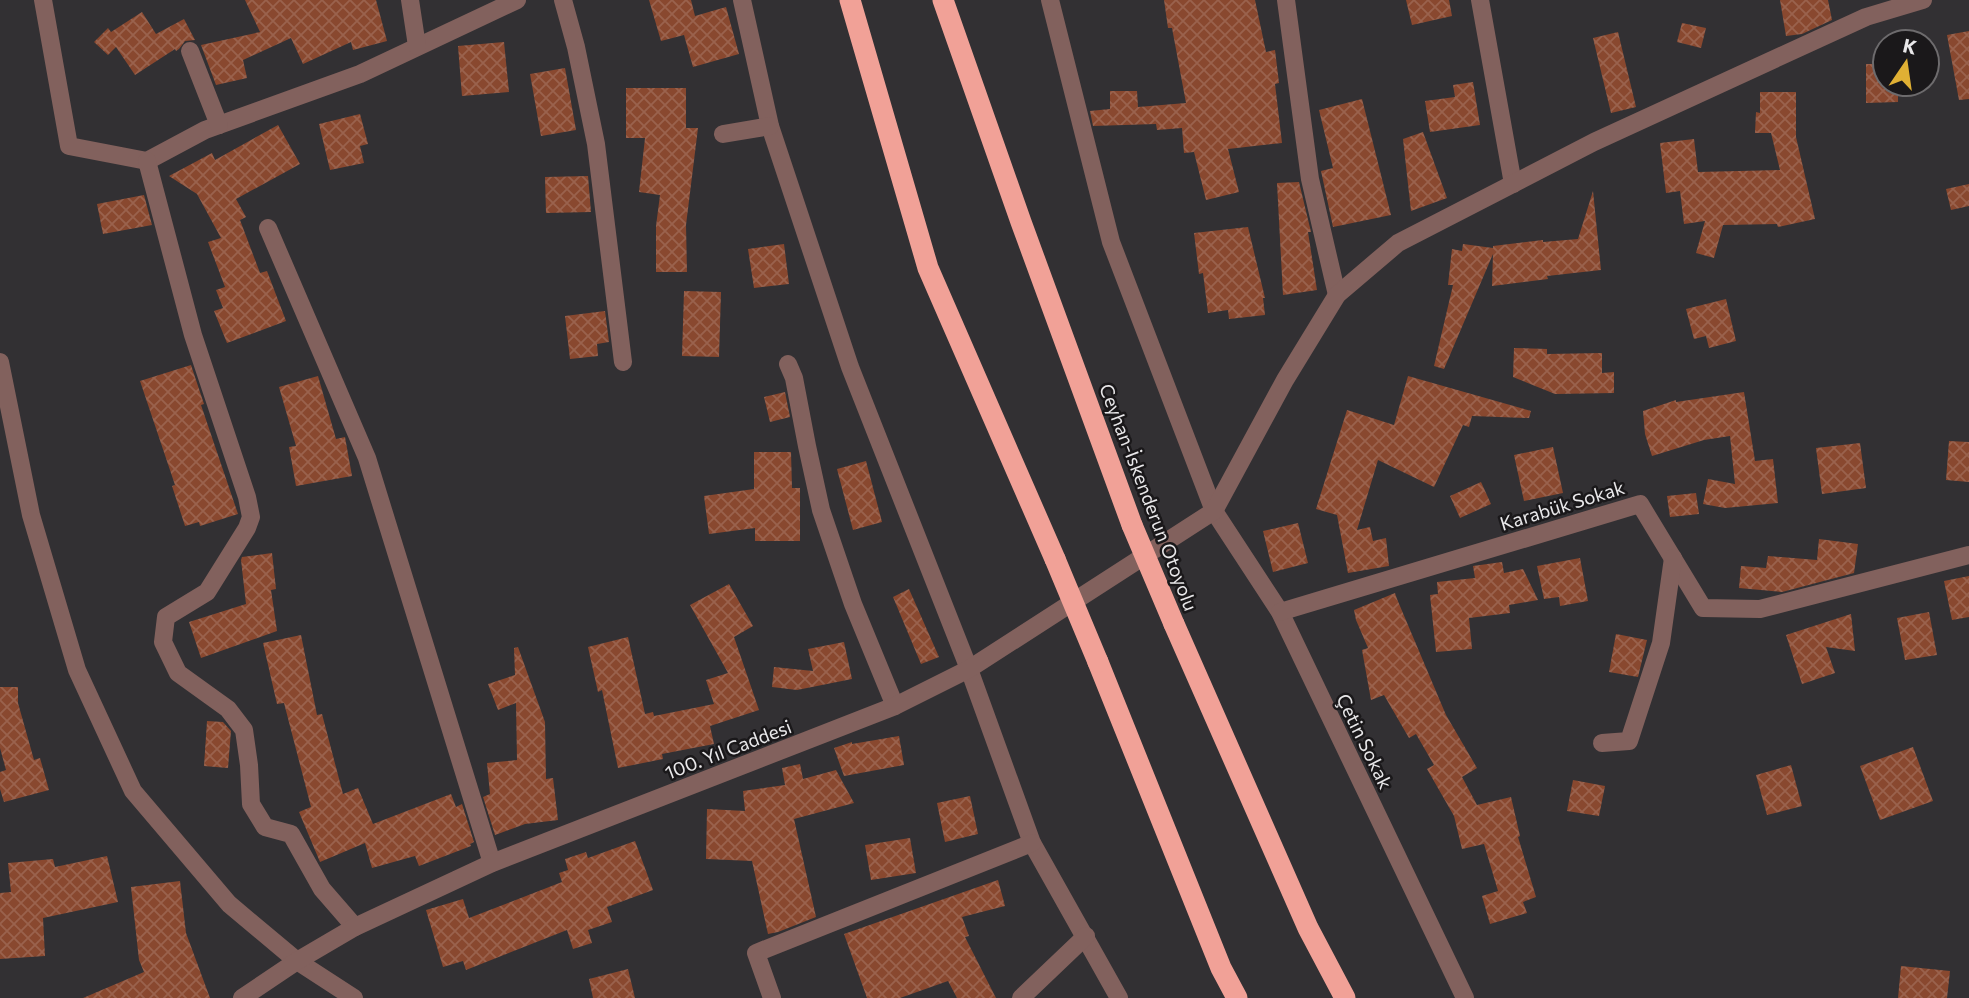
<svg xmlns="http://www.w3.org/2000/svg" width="1969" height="998" viewBox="0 0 1969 998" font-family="Commissioner,sans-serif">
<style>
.building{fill:url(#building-cross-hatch)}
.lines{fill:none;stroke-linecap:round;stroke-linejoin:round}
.minor{stroke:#82615d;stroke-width:18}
.highway{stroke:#f1a197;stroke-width:21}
.highway-bridge{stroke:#f1a197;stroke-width:21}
.labels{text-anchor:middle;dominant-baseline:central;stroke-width:5;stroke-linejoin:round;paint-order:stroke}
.street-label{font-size:19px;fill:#e9e8ea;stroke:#1a181a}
</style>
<defs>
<pattern id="building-cross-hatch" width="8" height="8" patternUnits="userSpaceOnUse" patternTransform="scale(1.75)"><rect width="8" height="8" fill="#89482f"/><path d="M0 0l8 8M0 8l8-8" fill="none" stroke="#9a624d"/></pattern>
</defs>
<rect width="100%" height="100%" fill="#323033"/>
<g class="building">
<path d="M245 0H376L387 41 353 50 351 42 303 64 291 38 243 60 247 78 216 85 201 45 260 32Z"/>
<path d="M649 0H691L695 16 726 7 739 54 693 67 684 35 661 41Z"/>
<path d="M1164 0H1255L1266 52 1275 50 1279 83 1275 84 1282 143 1228 149 1239 192 1206 200 1194 152 1184 153 1182 128 1157 130 1156 124 1093 126 1090 111 1110 109V91H1137L1138 107 1186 103 1172 28H1168Z"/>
<path d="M1406 0H1449L1452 16 1412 25Z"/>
<path d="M1780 0H1828L1832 20 1802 34 1786 36Z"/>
<path d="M142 12 156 34 184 19 195 40 185 41 179 49 176 51 175 49 135 75 116 47 108 55 94 42 108 28 111 32Z"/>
<path d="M1682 23 1706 28 1701 48 1677 42Z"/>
<path d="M1969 31V99L1959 100 1947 35Z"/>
<path d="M1618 32 1636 107 1611 113 1593 38Z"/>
<path d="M504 42 509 92 462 96 458 46Z"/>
<path d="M1866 64H1885V84H1898V102L1866 103Z"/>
<path d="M565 68 576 130 541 136 530 74Z"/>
<path d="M1473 82 1480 125 1430 132 1425 101 1455 97 1453 85Z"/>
<path d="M626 88H686V128H698L686 225 687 272H656V226L660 195 639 192 645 138H626Z"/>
<path d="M1760 92H1796V137L1815 219 1778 227 1777 224 1723 225 1714 258 1696 253 1705 221 1684 224 1680 191 1666 193 1660 143 1694 139 1698 172 1780 170 1771 133H1755L1756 112 1760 113Z"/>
<path d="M1362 99 1391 215 1333 227 1321 171 1333 168 1319 110Z"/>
<path d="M360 114 368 144 360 146 364 163 330 170 319 124Z"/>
<path d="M278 125 300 164 236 199 246 217 240 220 260 273 267 271 286 321 227 343 214 311 223 308 216 290 225 287 208 242 221 238 197 194 169 176 212 153 215 160Z"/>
<path d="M1423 132 1447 198 1411 211 1403 139Z"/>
<path d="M588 176 591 212 546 213 545 177Z"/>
<path d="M1299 182 1311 232H1308L1317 290 1283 295 1277 183Z"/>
<path d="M1969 184V206L1951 210 1946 189Z"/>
<path d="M1593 191 1601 270 1547 276 1548 279 1492 286 1493 254 1444 369 1434 366 1453 285H1448L1452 249 1462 251 1463 244 1493 248V246L1543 240V242L1578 239Z"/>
<path d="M144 195 152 225 103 234 97 204Z"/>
<path d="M1248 227 1265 298H1263L1265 315 1229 319 1228 310 1208 313 1203 273 1199 274 1194 233Z"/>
<path d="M784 244 789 284 754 288 748 249Z"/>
<path d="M684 291 721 292 719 357 682 356Z"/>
<path d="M1726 299 1736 341 1709 348 1706 336 1694 339 1686 309Z"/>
<path d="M605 311 609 342 597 344 598 356 570 359 565 316Z"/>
<path d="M1514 348 1547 349V354L1602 353V373L1614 372V393L1555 394 1513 377Z"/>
<path d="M191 365 204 404 201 405 238 514 200 526 199 522 185 526 172 486 175 485 140 381Z"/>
<path d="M318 376 336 439 345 437 352 476 296 486 289 447 296 446 279 387Z"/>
<path d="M1408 376 1531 411 1529 418 1472 416 1469 427 1463 425 1434 487 1378 460 1357 530 1370 527 1373 541 1386 538 1389 566 1348 573 1337 515 1316 509 1347 410 1394 425Z"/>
<path d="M785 392 790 417 770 422 764 397Z"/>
<path d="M1744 392 1755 461 1773 459 1778 503 1725 508 1703 504 1708 479 1735 484 1730 436 1704 440 1652 456 1645 434 1643 411 1676 400V402Z"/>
<path d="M1949 441 1969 442V482L1946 480Z"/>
<path d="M1860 443 1866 488 1822 494 1816 448Z"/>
<path d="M1553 447 1563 493 1524 501 1514 455Z"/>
<path d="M754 452H791L792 488H800V541H755V528L709 534 704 496 754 489Z"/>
<path d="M866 461 882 522 853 530 837 469Z"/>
<path d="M1481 482 1491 504 1460 518 1450 496Z"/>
<path d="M1696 493 1699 514 1670 517 1667 496Z"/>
<path d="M1298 523 1308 563 1273 572 1263 531Z"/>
<path d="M1819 539 1858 544 1854 573 1782 592 1739 588 1741 566 1766 568 1768 556 1817 560Z"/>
<path d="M272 553 276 589 271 590 277 631 201 658 189 622 246 604 241 560 242 557Z"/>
<path d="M1580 558 1588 601 1560 606 1559 597 1544 599 1537 566Z"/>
<path d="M1502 562 1504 573 1523 569 1538 600 1509 605 1510 613 1469 618 1472 649 1436 652 1430 595 1438 594 1437 582 1475 578 1473 566Z"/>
<path d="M1969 576V617L1952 620 1944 581Z"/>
<path d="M729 584 753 626 734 637 759 710 710 726 714 744 662 754 663 759 618 768 602 690 598 692 588 647 628 637 645 714 653 712 654 716 714 704 706 680 728 673 690 605Z"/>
<path d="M909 589 939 657 921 664 893 597Z"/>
<path d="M1395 593 1397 599 1446 715 1477 768 1462 777 1477 805 1511 797 1520 836 1518 837 1536 897 1523 902 1527 913 1490 924 1482 896 1498 891 1484 844 1462 849 1454 816 1427 769 1434 765 1416 734 1409 738 1384 695 1371 700 1362 650 1368 648 1356 620 1354 610Z"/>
<path d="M1929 612 1937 655 1905 660 1897 618Z"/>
<path d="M1851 614 1855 651 1826 647 1835 673 1802 684 1786 635Z"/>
<path d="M1616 634 1647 640 1638 677 1609 672Z"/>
<path d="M301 635 317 715 322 714 343 794 358 788 373 824 451 794 456 807 462 804 474 842 470 844 471 846 419 866 415 856 372 868 365 843 320 862 299 812 311 807 284 703 277 704 263 643Z"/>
<path d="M844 642 852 679 797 690 772 687 774 667 813 671 808 649Z"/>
<path d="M518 647 545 722 546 779 553 778 558 820 525 824 495 835 483 797 490 794 487 763 517 760 516 703 498 710 488 684 515 675 514 648Z"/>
<path d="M0 687H18V703L34 760 40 758 49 790 4 802 0 789V772L6 770 0 748Z"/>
<path d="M207 721 223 722 231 731 228 768 204 766Z"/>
<path d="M899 736 904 765 844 776 834 748 852 742V744Z"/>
<path d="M1913 747 1933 801 1880 820 1860 766Z"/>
<path d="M800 764 803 779 836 770 854 803 794 819 816 917 778 932 768 934 752 861 706 859 707 809 745 811 743 791 785 785 782 768Z"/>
<path d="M1791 765 1802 806 1767 815 1756 775Z"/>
<path d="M1573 780 1605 786 1599 816 1567 811Z"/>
<path d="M970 796 978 834 945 842 937 803Z"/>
<path d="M910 838 916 873 871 880 865 845Z"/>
<path d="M635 841 653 890 607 907 612 922 588 930 592 943 573 949 567 930 466 970 463 961 443 967 426 910 463 899 469 918 562 882 559 873 568 870 565 859 586 852 588 858Z"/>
<path d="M107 856 118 902 43 918 45 956 0 959V893L11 892 8 863 53 859 55 867Z"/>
<path d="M998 880 1005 906 962 917 969 936 965 937 996 998H957L948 981 900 998H867L844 934Z"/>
<path d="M180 881 186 933 210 998H83L144 972 139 960 131 887Z"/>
<path d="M1901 966 1950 971 1947 998H1898Z"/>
<path d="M628 969 635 998H593L589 979Z"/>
</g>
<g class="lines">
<g class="minor">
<path d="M43 0 69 146 147 161 205 130 360 74 517 0"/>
<path d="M410 0 417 46"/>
<path d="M563 0 576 47 596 144 623 362"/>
<path d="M742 0 770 126 850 367 969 669 1032 843 1119 998"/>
<path d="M1050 0 1111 242 1214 511 1280 612 1465 998"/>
<path d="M1286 0 1310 179 1337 295"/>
<path d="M1480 0 1513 184"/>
<path d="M190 51 219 125"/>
<path d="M723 134 770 126"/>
<path d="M147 161 193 335 247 497 251 517 247 528 207 592 166 617 163 642 178 673 228 709 244 730 249 765 251 804 265 827 291 834 322 889 355 927"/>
<path d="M268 228 367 458 492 863"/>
<path d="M0 362 31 515 77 670 133 791 229 904 297 961 354 998"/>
<path d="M788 364 794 378 807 446 821 510 853 604 895 706"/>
<path d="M1280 612 1640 504 1703 608 1760 609 1969 555"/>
<path d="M1602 743 1629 741 1661 643 1673 558"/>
<path d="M242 998 297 961 355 927 492 863 895 706 969 669 1214 511 1285 380 1337 295 1398 243 1594 142 1866 17 1923 0"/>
<path d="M772 998 756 953 1032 843"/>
<path d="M1021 998 1086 936"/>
</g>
<g class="highway">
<path d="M850 0 928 268 1055 559"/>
<path d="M943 0 1021 222 1132 525"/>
<path d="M1174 624 1308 928 1345 998"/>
<path d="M1098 662 1221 968 1237 998"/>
</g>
<g class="highway-bridge">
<path d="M1132 525 1174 624"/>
<path d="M1055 559 1098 662"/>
</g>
</g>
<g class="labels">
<g class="street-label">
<text transform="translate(1149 497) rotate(69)">Ceyhan-İskenderun Otoyolu</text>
<text transform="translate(1562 505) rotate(-17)">Karabük Sokak</text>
<text transform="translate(1365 741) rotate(64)">Çetin Sokak</text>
<text transform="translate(728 749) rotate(-21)">100. Yıl Caddesi</text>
</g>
</g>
<g transform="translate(1906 63) rotate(13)"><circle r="33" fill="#1a181a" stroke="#6d6b6d" stroke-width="2"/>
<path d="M0-5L12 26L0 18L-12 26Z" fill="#e0b034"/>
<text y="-10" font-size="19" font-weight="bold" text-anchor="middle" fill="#e9e8ea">K</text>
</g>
</svg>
